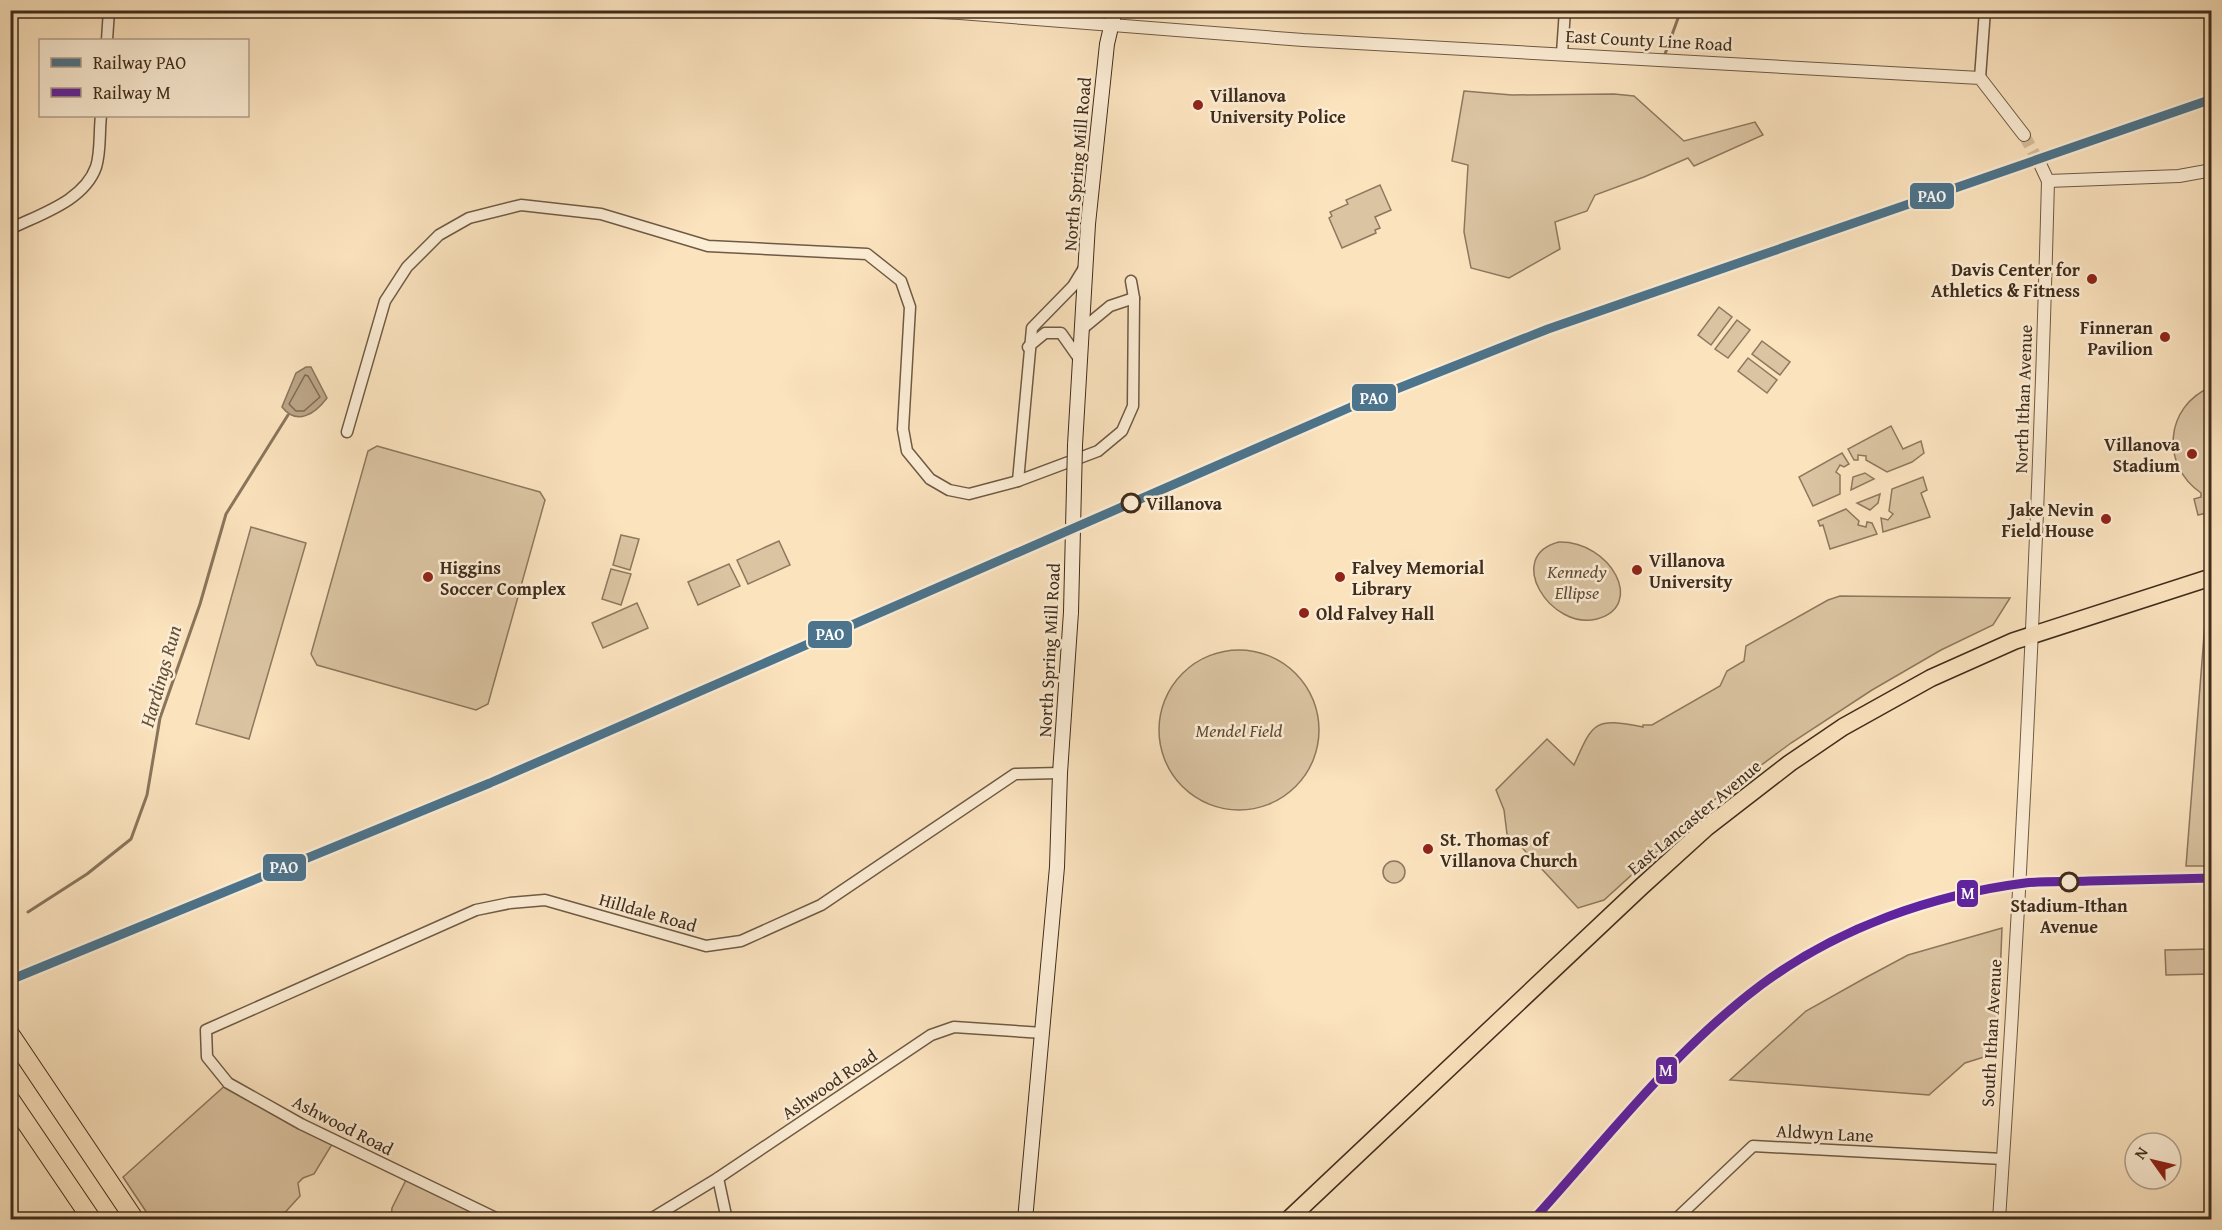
<svg xmlns="http://www.w3.org/2000/svg" width="2222" height="1230" viewBox="0 0 2222 1230" font-family="'Gentium Book Plus',serif">
<style>
.green{fill:#dbc4a2;stroke:#8e785e;stroke-width:1.5}
.water{fill:#bba587;stroke:#8a755c;stroke-width:1.5}
.lines{fill:none;stroke-linecap:round;stroke-linejoin:round}
.shore{stroke:#7e6851;stroke-width:1.5}
.stream{stroke:#8a755c;stroke-width:3}
.tertiary-tunnel{stroke:#d6be9d;stroke-width:12;stroke-dasharray:12 6;stroke-linecap:butt}
.minor-casing{stroke:#6f5a44;stroke-width:13}
.tertiary-casing{stroke:#6f5a44;stroke-width:14}
.secondary-casing{stroke:#402c1b;stroke-width:16}
.trunk-casing{stroke:#402c1b;stroke-width:19}
.motorway-casing{stroke:#402c1b;stroke-width:20}
.minor{stroke:#fcedd5;stroke-width:10}
.tertiary{stroke:#fcedd5;stroke-width:12}
.secondary{stroke:#fcedd5;stroke-width:14}
.trunk{stroke:#fbe3be;stroke-width:16}
.motorway{stroke:#fbe3be;stroke-width:18}
.secondary-bridge-casing{stroke:#402c1b;stroke-width:16;stroke-linecap:butt}
.secondary-bridge{stroke:#fcedd5;stroke-width:14}
.rail-1-casing{stroke:#fcedd5;stroke-width:14}
.rail-2-casing{stroke:#fcedd5;stroke-width:14}
.rail-1{stroke:#4c748c;stroke-width:9}
.rail-2{stroke:#5f249f;stroke-width:9}
.poi-dot{fill:#8f2418;stroke:#fcedd5;stroke-width:2}
.stop-dot{fill:#fcedd5;stroke:#402c1b;stroke-width:3}
.labels{text-anchor:middle;dominant-baseline:central;stroke-width:5;stroke-linejoin:round;paint-order:stroke}
.street-label{font-size:18px;fill:#402c1b;stroke:#fcedd5}
.poi-label{font-size:18px;font-weight:bold;fill:#402c1b;stroke:#fcedd5;text-anchor:start}
.stop-label{font-size:18px;font-weight:bold;fill:#402c1b;stroke:#fcedd5;text-anchor:start}
.park-label{font-size:18px;font-style:italic;fill:#5f4a36;stroke:#fcedd5}
.water-label{font-size:20px;font-style:italic;fill:#65503b;stroke:#fcedd5}
.line-badge{stroke:#fcedd5;stroke-width:2}
.badge-label{font-size:16px;text-anchor:middle;font-weight:bold;fill:#fff}
</style>
<rect width="100%" height="100%" fill="#fbe3be"/>
<filter id="stains"><feTurbulence type="fractalNoise" baseFrequency=".00333" numOctaves="4"/><feColorMatrix values="0 0 0 0 .2 0 0 0 0 .09 0 0 0 0 .02 0 0 0 .5 -.17"/></filter>
<radialGradient id="worn" r=".72"><stop offset=".6" stop-color="#630" stop-opacity="0"/><stop offset="1" stop-color="#630" stop-opacity=".3"/></radialGradient>
<g class="green">
<path d="M961 11H1107L1106 16Z"/>
<path d="M1464 91 1512 95 1614 94 1634 96 1684 141 1755 122 1763 135 1694 166 1688 158 1644 177 1595 195 1587 211 1555 222 1560 249 1509 278 1471 268 1464 232 1468 165 1452 161Z"/>
<path d="M1380 185 1391 210 1375 217 1380 228 1375 230 1376 233 1342 248 1329 218 1332 216 1330 212 1348 204 1346 200Z"/>
<path d="M1719 307 1732 317 1711 345 1698 335Z"/>
<path d="M1737 320 1750 330 1728 358 1715 349Z"/>
<path d="M1762 341 1790 362 1780 375 1752 354Z"/>
<path d="M1748 358 1777 380 1767 393 1738 371Z"/>
<path d="M2211 387V512L2198 515 2194 499 2201 497V493C2160 465 2165 406 2211 387Z"/>
<path d="M1891 426 1903 449 1921 441 1924 453 1912 462 1887 472 1866 460V456L1858 455V460H1854L1848 449Z"/>
<path d="M377 446 540 492 545 500 488 704 476 710 317 665 311 654 368 451Z"/>
<path d="M1842 453 1849 464 1844 467 1840 465 1836 472 1840 475V494L1813 506 1799 477Z"/>
<path d="M1865 473 1874 479 1851 490 1853 477Z"/>
<path d="M1923 477 1927 490 1921 493 1930 517 1883 532 1881 518 1888 520 1893 514 1889 511 1892 489Z"/>
<path d="M1880 494 1878 503 1870 510 1857 503Z"/>
<path d="M1846 509 1859 521 1858 525 1866 527 1867 522 1872 523 1877 534 1830 549 1823 525 1820 526 1818 521Z"/>
<path d="M251 527 306 543 249 739 196 724Z"/>
<path d="M621 535 639 539 630 570 613 565Z"/>
<path d="M779 541 790 565 748 584 737 560Z"/>
<path d="M1559 542C1611 541 1646 606 1597 619 1551 631 1503 556 1559 542Z"/>
<path d="M729 564 740 586 698 605 688 582Z"/>
<path d="M611 569 631 574 621 605 602 599Z"/>
<path d="M1840 596 2010 598 1993 625 1941 650 1872 690 1791 743 1713 801 1604 900 1578 908 1514 839 1507 834 1504 810 1496 790 1547 739 1574 765C1593 722 1594 717 1643 727V725H1652L1720 686 1727 671 1744 661 1746 646 1828 600Z"/>
<path d="M2211 596V866H2186L2207 597Z"/>
<path d="M637 603 648 628 603 648 592 623Z"/>
<circle cx="1239" cy="730" r="80"/>
<circle cx="1394" cy="872" r="11"/>
<path d="M2002 928 1997 1053 1965 1063 1929 1095 1730 1080 1806 1011 1865 978 1908 955Z"/>
<path d="M2211 949V974L2166 975 2165 950Z"/>
<path d="M228 1083 334 1141 314 1174 303 1178 298 1183 300 1196 279 1219H151L123 1177Z"/>
<path d="M408 1176 501 1220H391L392 1208Z"/>
</g>
<path class="water" d="M306 367H311L327 398C315 414 297 426 282 407L296 373Z"/>
<g class="lines">
<path class="shore" d="M305 375 308 376 320 397 304 411H296L289 404Z"/>
<g class="stream">
<path d="M1665 54 1681 10"/>
<path d="M28 912 87 874 131 839 147 795 160 718 200 604 226 514 288 415"/>
</g>
<path class="tertiary-tunnel" d="M2024 135 2041 166"/>
<g class="minor-casing">
<g id="minor">
<path d="M107 40 109 10"/>
<path d="M1562 53 1565 10"/>
<path d="M1980 78 1985 10"/>
<path d="M10 229C40 214 84 201 96 167 101 152 99 131 101 116"/>
<path d="M1081 330 1110 306 1134 298"/>
<path d="M1028 347 1045 333H1061L1080 360"/>
<path d="M347 432 385 301 407 267 439 235 469 218 521 205 601 214 708 246 867 254 901 281 910 307 903 429 907 451 930 479 949 490 969 494 1018 481 1098 451 1122 431 1133 406 1134 298 1131 281"/>
<path d="M1018 481 1032 328 1073 286 1084 268"/>
<path d="M718 1178 727 1220"/>
<path d="M500 1220 301 1124 228 1083 207 1057 206 1030 476 910 510 903 545 900 706 946 741 941 821 905 1015 774 1060 773"/>
<path d="M649 1220 718 1178 931 1035 954 1027 1043 1033"/>
<path d="M1675 1220 1753 1146 2003 1159"/>
</g>
</g>
<g class="tertiary-casing">
<g id="tertiary">
<path d="M885 10 960 13 1303 40 1980 78 2024 135"/>
<path d="M2048 181 2179 176 2212 170"/>
<path d="M1999 1220C2022 874 2039 527 2048 181L2041 166"/>
</g>
</g>
<g class="secondary-casing">
<g id="secondary">
<path d="M1075 445 1088 224 1107 44 1115 10"/>
<path d="M1025 1220 1057 867 1060 773 1071 612"/>
</g>
</g>
<g class="trunk-casing">
<path id="trunk" d="M1288 1220 1641 887 1706 828 1790 763 1843 727 1931 678 2014 641 2212 577"/>
</g>
<g class="motorway-casing">
<g id="motorway">
<path d="M10 1034 135 1220"/>
<path d="M10 1099 92 1220"/>
</g>
</g>
<use href="#minor" class="minor"/>
<use href="#tertiary" class="tertiary"/>
<use href="#secondary" class="secondary"/>
<use href="#trunk" class="trunk"/>
<use href="#motorway" class="motorway"/>
<g class="secondary-bridge-casing">
<path id="secondary-bridge" d="M1071 612 1075 445"/>
</g>
<use href="#secondary-bridge" class="secondary-bridge"/>
<g class="rail-1-casing">
<path id="rail-1" d="M10 980 490 783 1351 407 1548 329 2212 99"/>
</g>
<g class="rail-2-casing">
<path id="rail-2" d="M1533 1220C1606 1140 1674 1050 1761 985 1838 928 1931 895 2025 883 2046 881 2068 882 2089 881 2130 880 2171 879 2212 878"/>
</g>
<use href="#rail-1" class="rail-1"/>
<use href="#rail-2" class="rail-2"/>
</g>
<g class="poi-dot">
<circle cx="1198" cy="105" r="6"/>
<circle cx="2092" cy="279" r="6"/>
<circle cx="2165" cy="337" r="6"/>
<circle cx="2192" cy="454" r="6"/>
<circle cx="2106" cy="519" r="6"/>
<circle cx="1637" cy="570" r="6"/>
<circle cx="428" cy="577" r="6"/>
<circle cx="1340" cy="577" r="6"/>
<circle cx="1304" cy="613" r="6"/>
<circle cx="1428" cy="849" r="6"/>
</g>
<g class="stop-dot">
<circle cx="1131" cy="503" r="9"/>
<circle cx="2069" cy="882" r="9"/>
</g>
<g class="labels">
<g class="street-label">
<text transform="translate(1649 40) rotate(3)">East County Line Road</text>
<text transform="translate(1077 164) rotate(-85)">North Spring Mill Road</text>
<text transform="translate(2023 399) rotate(-88)">North Ithan Avenue</text>
<text transform="translate(1049 650) rotate(-87)">North Spring Mill Road</text>
<text transform="translate(1694 817) rotate(-40)">East Lancaster Avenue</text>
<text transform="translate(648 912) rotate(16)">Hilldale Road</text>
<text transform="translate(1991 1033) rotate(-87)">South Ithan Avenue</text>
<text transform="translate(829 1084) rotate(-34)">Ashwood Road</text>
<text transform="translate(343 1125) rotate(27)">Ashwood Road</text>
<text transform="translate(1825 1133) rotate(3)">Aldwyn Lane</text>
</g>
<g class="poi-label">
<text x="1210" y="95">Villanova<tspan x="1210" dy="21">University Police</tspan></text>
<text x="2080" y="269" text-anchor="end">Davis Center for<tspan x="2080" dy="21">Athletics &amp; Fitness</tspan></text>
<text x="2153" y="327" text-anchor="end">Finneran<tspan x="2153" dy="21">Pavilion</tspan></text>
<text x="2180" y="444" text-anchor="end">Villanova<tspan x="2180" dy="21">Stadium</tspan></text>
<text x="2094" y="509" text-anchor="end">Jake Nevin<tspan x="2094" dy="21">Field House</tspan></text>
<text x="1649" y="560">Villanova<tspan x="1649" dy="21">University</tspan></text>
<text x="440" y="567">Higgins<tspan x="440" dy="21">Soccer Complex</tspan></text>
<text x="1352" y="567">Falvey Memorial<tspan x="1352" dy="21">Library</tspan></text>
<text x="1316" y="613">Old Falvey Hall</text>
<text x="1440" y="839">St. Thomas of<tspan x="1440" dy="21">Villanova Church</tspan></text>
</g>
<g class="stop-label">
<text x="1146" y="503">Villanova</text>
<text x="2069" y="905" text-anchor="middle">Stadium-Ithan<tspan x="2069" dy="21">Avenue</tspan></text>
</g>
<g class="park-label">
<text x="1577" y="571">Kennedy<tspan x="1577" dy="21">Ellipse</tspan></text>
<text x="1239" y="730">Mendel Field</text>
</g>
<g class="water-label">
<text transform="translate(160 676) rotate(-74)">Hardings Run</text>
</g>
</g>
<g class="line-badge">
<rect x="1909" y="182" width="46" height="28" rx="6" fill="#4c748c"/>
<rect x="1351" y="383" width="46" height="29" rx="6" fill="#4c748c"/>
<rect x="807" y="620" width="46" height="29" rx="6" fill="#4c748c"/>
<rect x="262" y="853" width="45" height="29" rx="6" fill="#4c748c"/>
<rect x="1956" y="879" width="23" height="29" rx="6" fill="#5f249f"/>
<rect x="1655" y="1056" width="23" height="29" rx="6" fill="#5f249f"/>
</g>
<g class="badge-label">
<text x="1932" y="202">PAO</text>
<text x="1374" y="404">PAO</text>
<text x="830" y="640">PAO</text>
<text x="284" y="873">PAO</text>
<text x="1968" y="899">M</text>
<text x="1666" y="1076">M</text>
</g>
<rect width="2222" height="1230" fill="none" stroke="#fbe3be" stroke-width="36"/>
<rect x="12" y="12" width="2198" height="1206" fill="none" stroke="#402c1b" stroke-width="3"/>
<rect x="18" y="18" width="2186" height="1194" fill="none" stroke="#402c1b" stroke-width="1.5"/>
<rect x="39" y="39" width="210" height="78" fill="#fcedd5" stroke="#b1a08b" stroke-width="1.5"/>
<rect x="51" y="58" width="30" height="9" fill="#4c748c" stroke="#b1a08b" stroke-width="1.5"/>
<text x="93" y="69" font-size="18" fill="#402c1b">Railway PAO</text>
<rect x="51" y="88" width="30" height="9" fill="#5f249f" stroke="#b1a08b" stroke-width="1.5"/>
<text x="93" y="99" font-size="18" fill="#402c1b">Railway M</text>
<g transform="translate(2153 1161) rotate(304)"><circle r="28" fill="#fcedd5" stroke="#b1a08b" stroke-width="1.5"/>
<path d="M0-4.5L10 22L0 15L-10 22Z" fill="#8f2418"/>
<text y="-9" font-size="16" font-weight="bold" text-anchor="middle" fill="#402c1b">N</text>
</g>
<rect width="100%" height="100%" filter="url(#stains)"/>
<rect width="100%" height="100%" fill="url(#worn)"/>
</svg>
